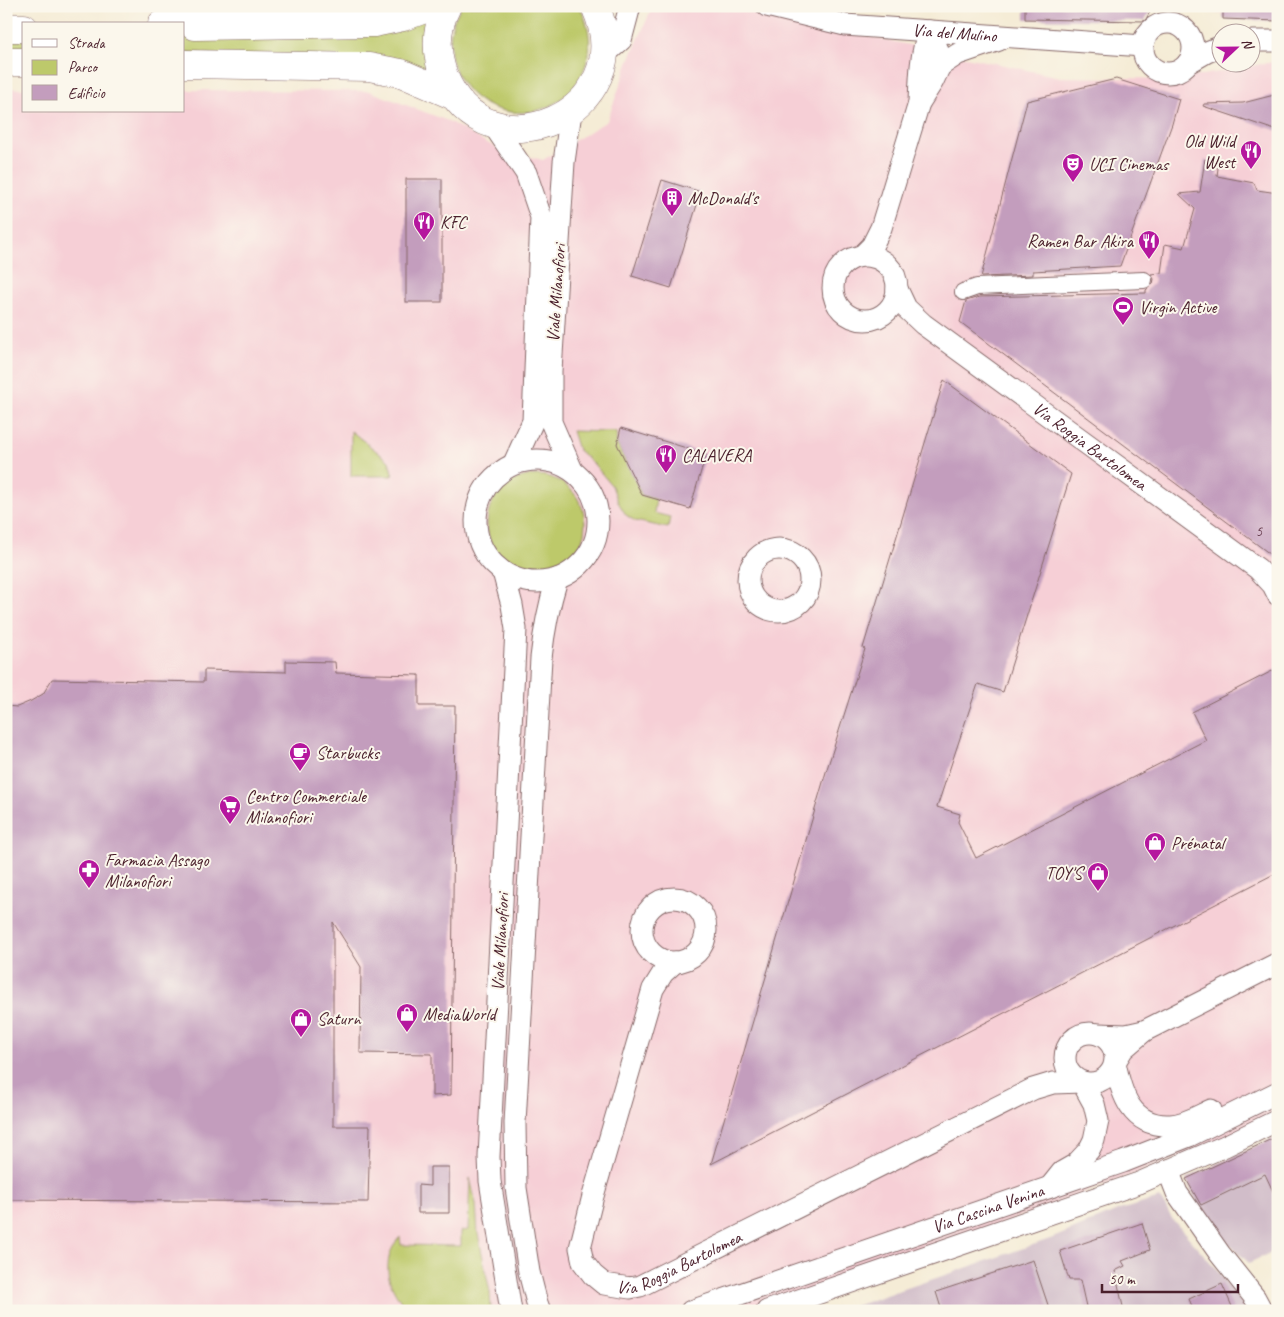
<svg xmlns="http://www.w3.org/2000/svg" width="1284" height="1317" viewBox="0 0 1284 1317" font-family="Caveat,sans-serif">
<style>
.built{fill:#f6cfd6}
.industrial{fill:#d1bdc9}
.green{fill:#bdc96b;stroke:#84744b}
.building{fill:#c39dbd}
.lines{fill:none;stroke-linecap:round;stroke-linejoin:round}
.pedestrian-casing{stroke:#866767;stroke-width:18}
.minor-casing{stroke:#866767;stroke-width:23}
.secondary-casing{stroke:#866767;stroke-width:29}
.motorway-casing{stroke:#866767;stroke-width:29}
.pedestrian{stroke:#fff;stroke-width:16}
.minor{stroke:#fff;stroke-width:21}
.secondary{stroke:#fff;stroke-width:28}
.motorway{stroke:#fff;stroke-width:28}
.labels{text-anchor:middle;dominant-baseline:central;stroke-width:4;stroke-linejoin:round;paint-order:stroke}
.number-label{font-size:15px;fill:#683e50}
.street-label{font-size:18px;fill:#4a1f2b;stroke:#fbf7ec}
.poi-label{font-size:18px;fill:#4a1f2b;stroke:#fbf7ec;text-anchor:start}
</style>
<rect width="100%" height="100%" fill="#fbf7ec"/>
<filter id="ink" filterUnits="userSpaceOnUse"><feTurbulence type="fractalNoise" baseFrequency=".02" numOctaves="2"/><feDisplacementMap in="SourceGraphic" scale="10" xChannelSelector="R" yChannelSelector="G"/><feConvolveMatrix kernelMatrix="1 2 1 2 8 2 1 2 1" color-interpolation-filters="sRGB"/></filter>
<filter id="wash" filterUnits="userSpaceOnUse"><feTurbulence type="fractalNoise" baseFrequency=".0096" numOctaves="4" result="noise"/><feDisplacementMap in="SourceGraphic" scale="20" xChannelSelector="R" yChannelSelector="G"/><feGaussianBlur stdDeviation="1.12" result="paint"/><feColorMatrix in="noise" values="0 0 0 0 0 0 0 0 0 0 0 0 0 0 0 0 0 1.4 0 .05"/><feComposite in="paint" operator="in"/></filter>
<g filter="url(#wash)">
<rect width="100%" height="100%" fill="#f5ecd6"/>
<g class="built">
<path d="M653 6H726L1060 77 1181 79 1278 61V1120L767 1311H6V88L24 89V111H184V90L369 91 448 121 498 149 543 160 607 121 630 58Z"/>
<path d="M1196 6H1278V15L1211 13Z"/>
</g>
<g class="industrial">
<path d="M1278 1136V1249L1249 1263 1207 1223 1186 1179Z"/>
<path d="M1160 1198 1173 1220 1212 1264 1248 1311H840L1053 1238 1120 1210Z"/>
</g>
<g class="green">
<path d="M461 6H579C588 20 592 41 588 57 570 133 464 130 451 54 450 44 450 33 453 23 455 18 458 12 461 6Z"/>
<path d="M433 14 430 73 184 52V37L344 34Z"/>
<rect x="6" y="40" width="18" height="10"/>
<path d="M351 431 389 461 393 476H351Z"/>
<path d="M572 431 616 432 617 444 642 495 656 499 654 513 670 517 668 528 635 521 626 515 618 502 612 486 593 463 578 450Z"/>
<circle cx="536" cy="524" r="49"/>
<path d="M470 1178 476 1204 478 1234 490 1292 491 1309 489 1311H407C402 1303 396 1295 392 1286 384 1271 388 1249 400 1237L401 1245 461 1246V1231L468 1230Z"/>
</g>
<g id="blocks">
<g class="building">
<path d="M1025 6H1153L1145 21 1025 19Z"/>
<path d="M1223 6H1278V21L1223 19Z"/>
<path d="M1116 79 1179 99 1172 124 1120 266 1033 271V275L981 277 1027 101Z"/>
<path d="M1278 94V131L1203 106 1204 104 1243 103Z"/>
<path d="M1205 159 1218 168 1217 176 1254 183 1257 190 1278 193V560L960 322 966 301 979 297 1146 293V290L1153 284 1154 279 1151 274 1161 273 1165 244 1184 248 1195 209 1179 194 1200 192Z"/>
<rect x="406" y="179" width="36" height="123"/>
<path d="M662 180 701 192 671 288 632 276Z"/>
<path d="M944 380 1071 474 1003 692 978 684 937 807 960 814 958 822 976 858 1206 740 1192 712 1278 668V872L711 1164 826 772 865 649 863 648Z"/>
<path d="M621 428 706 454 690 509 642 495 617 444Z"/>
<path d="M286 661 335 662 336 673 419 675V706H455L451 1095 432 1096V1054L360 1053 361 967 333 922V1126H370L368 1202 6 1200V706L17 707 31 701 43 694 52 679 204 682V670L286 672Z"/>
<path d="M1278 1136V1202L1265 1174 1201 1205 1186 1179Z"/>
<path d="M430 1167H449V1213H418V1185L430 1186Z"/>
<path d="M1142 1223 1150 1250 1122 1261 1125 1266 1115 1271 1124 1311H1087L1080 1280H1069L1060 1251Z"/>
<path d="M1033 1260 1050 1311H942L936 1292Z"/>
<path d="M1222 1284 1234 1311H1194L1189 1299Z"/>
</g>
</g>
</g>
<g filter="url(#ink)">
<use href="#blocks" fill-opacity="0" stroke="#866767" stroke-width="1"/>
<g class="lines">
<g class="pedestrian-casing">
<path id="pedestrian" d="M963 292 977 287 1144 280"/>
</g>
<g class="minor-casing">
<g id="minor">
<path id="s1" d="M767 6 845 25 1143 46"/>
<circle cx="1168" cy="48" r="25"/>
<path d="M1252 41H1278"/>
<path d="M603 56 621 40 630 6"/>
<path d="M1188 63 1207 52 1222 46"/>
<path d="M940 66 958 54 999 40"/>
<path d="M919 103C920 77 920 55 929 31"/>
<path d="M571 112 564 162 551 371V422L572 470"/>
<path d="M492 123 526 173 541 217 533 421 514 463"/>
<path d="M863 255 872 246 881 228 919 103 933 81 940 66 938 50 929 31"/>
<circle cx="865" cy="288" r="32"/>
<path id="s2" d="M897 289 906 308 923 324 1258 569 1273 585 1278 595"/>
<circle cx="537" cy="521" r="61"/>
<circle cx="779" cy="580" r="31"/>
<path d="M503 572 512 605 516 629 489 1157 490 1181 511 1311"/>
<circle cx="674" cy="930" r="32"/>
<path id="s3" d="M675 962 663 973 653 989 593 1196 580 1248 583 1262 593 1275 604 1284 630 1288 640 1286 1033 1089 1053 1083 1082 1082 1094 1104 1098 1121 1094 1140 1089 1150 1076 1164 1062 1172 1050 1187"/>
<path d="M1144 1031 1278 963"/>
<circle cx="1090" cy="1058" r="25"/>
<path d="M1098 1034 1126 1035 1144 1031 1123 1049 1115 1062C1121 1094 1131 1127 1170 1125 1184 1125 1198 1116 1211 1110"/>
<path d="M1168 1170 1177 1193 1220 1254 1255 1298 1262 1311"/>
<path d="M540 1311 537 1303 529 1272 516 1188 515 1123 541 658C544 630 549 605 557 579"/>
<path id="s4" d="M691 1311 1123 1162 1189 1136 1278 1092"/>
<path d="M767 1311 1139 1183 1225 1146 1278 1120"/>
</g>
</g>
<g class="secondary-casing">
<g id="secondary">
<path d="M447 6C435 29 435 52 444 76 486 180 644 113 595 6"/>
<path d="M195 26 374 23 403 17 433 6"/>
<path d="M6 28H24"/>
<path d="M6 62H24"/>
<path d="M184 64 369 67 401 73 454 96"/>
</g>
</g>
<g class="motorway-casing">
<path id="motorway" d="M162 24 244 10 309 11 339 6"/>
</g>
<use href="#pedestrian" class="pedestrian"/>
<use href="#minor" class="minor"/>
<use href="#secondary" class="secondary"/>
<use href="#motorway" class="motorway"/>
</g>
</g>
<defs>
<g id="restaurant-pin" transform="scale(1.125)"><path d="M0 17L-7.5 6A9.5 9.5 0 1 1 7.5 6Z" fill="#b5179e" stroke="#fbf7ec"/><path d="M-5-6h1v4h1v-4h1v4h1v-4h1v5L-1.5 .5V6h-2V.5L-5-1ZM5-6V6H3V1.5H1.5Q1.5-4 5-6Z" fill="#fff"/></g>
<g id="theatre-pin" transform="scale(1.125)"><path d="M0 17L-7.5 6A9.5 9.5 0 1 1 7.5 6Z" fill="#b5179e" stroke="#fbf7ec"/><path d="M-5-5.5Q0-4 5-5.5V0Q5 5 0 6Q-5 5-5 0ZM-3.3-2.5H-1v1.5H-3.3ZM1-2.5H3.3v1.5H1ZM-2.8 1Q0 5.5 2.8 1Z" fill="#fff"/></g>
<g id="building-pin" transform="scale(1.125)"><path d="M0 17L-7.5 6A9.5 9.5 0 1 1 7.5 6Z" fill="#b5179e" stroke="#fbf7ec"/><path d="M-4-6H4V6H1V3H-1V6H-4ZM-2.5-4.3h1.7v1.8h-1.7ZM.8-4.3h1.7v1.8H.8ZM-2.5-1h1.7V.8h-1.7ZM.8-1h1.7V.8H.8Z" fill="#fff"/></g>
<g id="stadium-pin" transform="scale(1.125)"><path d="M0 17L-7.5 6A9.5 9.5 0 1 1 7.5 6Z" fill="#b5179e" stroke="#fbf7ec"/><path d="M0-5a6.5 5 0 1 0 0 10a6.5 5 0 1 0 0-10ZM-3.5-1.8h7v3.6h-7Z" fill="#fff"/></g>
<g id="cafe-pin" transform="scale(1.125)"><path d="M0 17L-7.5 6A9.5 9.5 0 1 1 7.5 6Z" fill="#b5179e" stroke="#fbf7ec"/><path d="M-5.5-4.5H6V0H3Q3 3.5 0 3.5H-2.5Q-5.5 3.5-5.5 0ZM3-3.2v2h1.7v-2ZM-6 4.5H4V6H-6Z" fill="#fff"/></g>
<g id="supermarket-pin" transform="scale(1.125)"><path d="M0 17L-7.5 6A9.5 9.5 0 1 1 7.5 6Z" fill="#b5179e" stroke="#fbf7ec"/><path d="M-6-5.5h2.5l.6 2H6L4.5 2H-2.5L-4.4-4H-6ZM-1.5 3.2a1.3 1.3 0 1 0 .1 0ZM3 3.2a1.3 1.3 0 1 0 .1 0Z" fill="#fff"/></g>
<g id="shop-pin" transform="scale(1.125)"><path d="M0 17L-7.5 6A9.5 9.5 0 1 1 7.5 6Z" fill="#b5179e" stroke="#fbf7ec"/><path d="M-5-2.5h2.3a2.7 3.5 0 0 1 5.4 0H5L5.5 6h-11ZM-1.5-2.5h3a1.5 2.3 0 0 0-3 0Z" fill="#fff"/></g>
<g id="pharmacy-pin" transform="scale(1.125)"><path d="M0 17L-7.5 6A9.5 9.5 0 1 1 7.5 6Z" fill="#b5179e" stroke="#fbf7ec"/><path d="M-2-6h4v4h4v4h-4v4h-4v-4h-4v-4h4Z" fill="#fff"/></g>
</defs>
<g fill-rule="evenodd">
<use href="#restaurant-pin" x="1251" y="151"/>
<use href="#theatre-pin" x="1073" y="164"/>
<use href="#building-pin" x="672" y="198"/>
<use href="#restaurant-pin" x="424" y="222"/>
<use href="#restaurant-pin" x="1149" y="241"/>
<use href="#stadium-pin" x="1123" y="307"/>
<use href="#restaurant-pin" x="666" y="455"/>
<use href="#cafe-pin" x="300" y="753"/>
<use href="#supermarket-pin" x="230" y="806"/>
<use href="#shop-pin" x="1155" y="843"/>
<use href="#pharmacy-pin" x="89" y="870"/>
<use href="#shop-pin" x="1098" y="873"/>
<use href="#shop-pin" x="407" y="1014"/>
<use href="#shop-pin" x="301" y="1019"/>
</g>
<g class="labels">
<g class="number-label">
<text x="1259" y="531">5</text>
</g>
<g class="street-label">
<text stroke="none"><textPath href="#s1" startOffset="190">Via del Mulino</textPath></text>
<text transform="translate(556 293) rotate(-86)">Viale Milanofiori</text>
<text stroke="none"><textPath href="#s2" startOffset="251">Via Roggia Bartolomea</textPath></text>
<text transform="translate(500 942) rotate(-87)">Viale Milanofiori</text>
<text stroke="none"><textPath href="#s4" startOffset="314">Via Cascina Venina</textPath></text>
<text stroke="none"><textPath href="#s3" startOffset="430">Via Roggia Bartolomea</textPath></text>
</g>
<g class="poi-label">
<text x="1235" y="141" text-anchor="end">Old Wild<tspan x="1235" dy="21">West</tspan></text>
<text x="1089" y="164">UCI Cinemas</text>
<text x="688" y="198">McDonald's</text>
<text x="440" y="222">KFC</text>
<text x="1133" y="241" text-anchor="end">Ramen Bar Akira</text>
<text x="1139" y="307">Virgin Active</text>
<text x="682" y="455">CALAVERA</text>
<text x="316" y="753">Starbucks</text>
<text x="246" y="796">Centro Commerciale<tspan x="246" dy="21">Milanofiori</tspan></text>
<text x="1171" y="843">Prénatal</text>
<text x="105" y="860">Farmacia Assago<tspan x="105" dy="21">Milanofiori</tspan></text>
<text x="1082" y="873" text-anchor="end">TOY'S</text>
<text x="423" y="1014">MediaWorld</text>
<text x="317" y="1019">Saturn</text>
</g>
</g>
<rect width="1284" height="1317" fill="none" stroke="#fbf7ec" stroke-width="25"/>
<rect x="22" y="22" width="162" height="90" fill="#fbf7ec" stroke="#b4a19f"/>
<rect x="32" y="39" width="25" height="8" fill="#ffffff" stroke="#b4a19f"/>
<text x="68" y="48" font-size="15" fill="#4a1f2b">Strada</text>
<rect x="32" y="60" width="25" height="15" fill="#bdc96b" stroke="#b4a19f"/>
<text x="68" y="72" font-size="15" fill="#4a1f2b">Parco</text>
<rect x="32" y="85" width="25" height="15" fill="#c39dbd" stroke="#b4a19f"/>
<text x="68" y="98" font-size="15" fill="#4a1f2b">Edificio</text>
<g transform="translate(1236 48) rotate(68)"><circle r="24" fill="#fbf7ec" stroke="#b4a19f"/>
<path d="M0-4L9 19L0 12L-9 19Z" fill="#b5179e"/>
<text y="-8" font-size="14" font-weight="bold" text-anchor="middle" fill="#4a1f2b">N</text>
</g>
<path d="M1102 1284v8h136v-8" fill="none" stroke="#4a1f2b" stroke-width="2.5"/>
<text x="1109" y="1284" font-size="15" fill="#4a1f2b" stroke="#fbf7ec" stroke-width="4" paint-order="stroke">50 m</text>
</svg>
